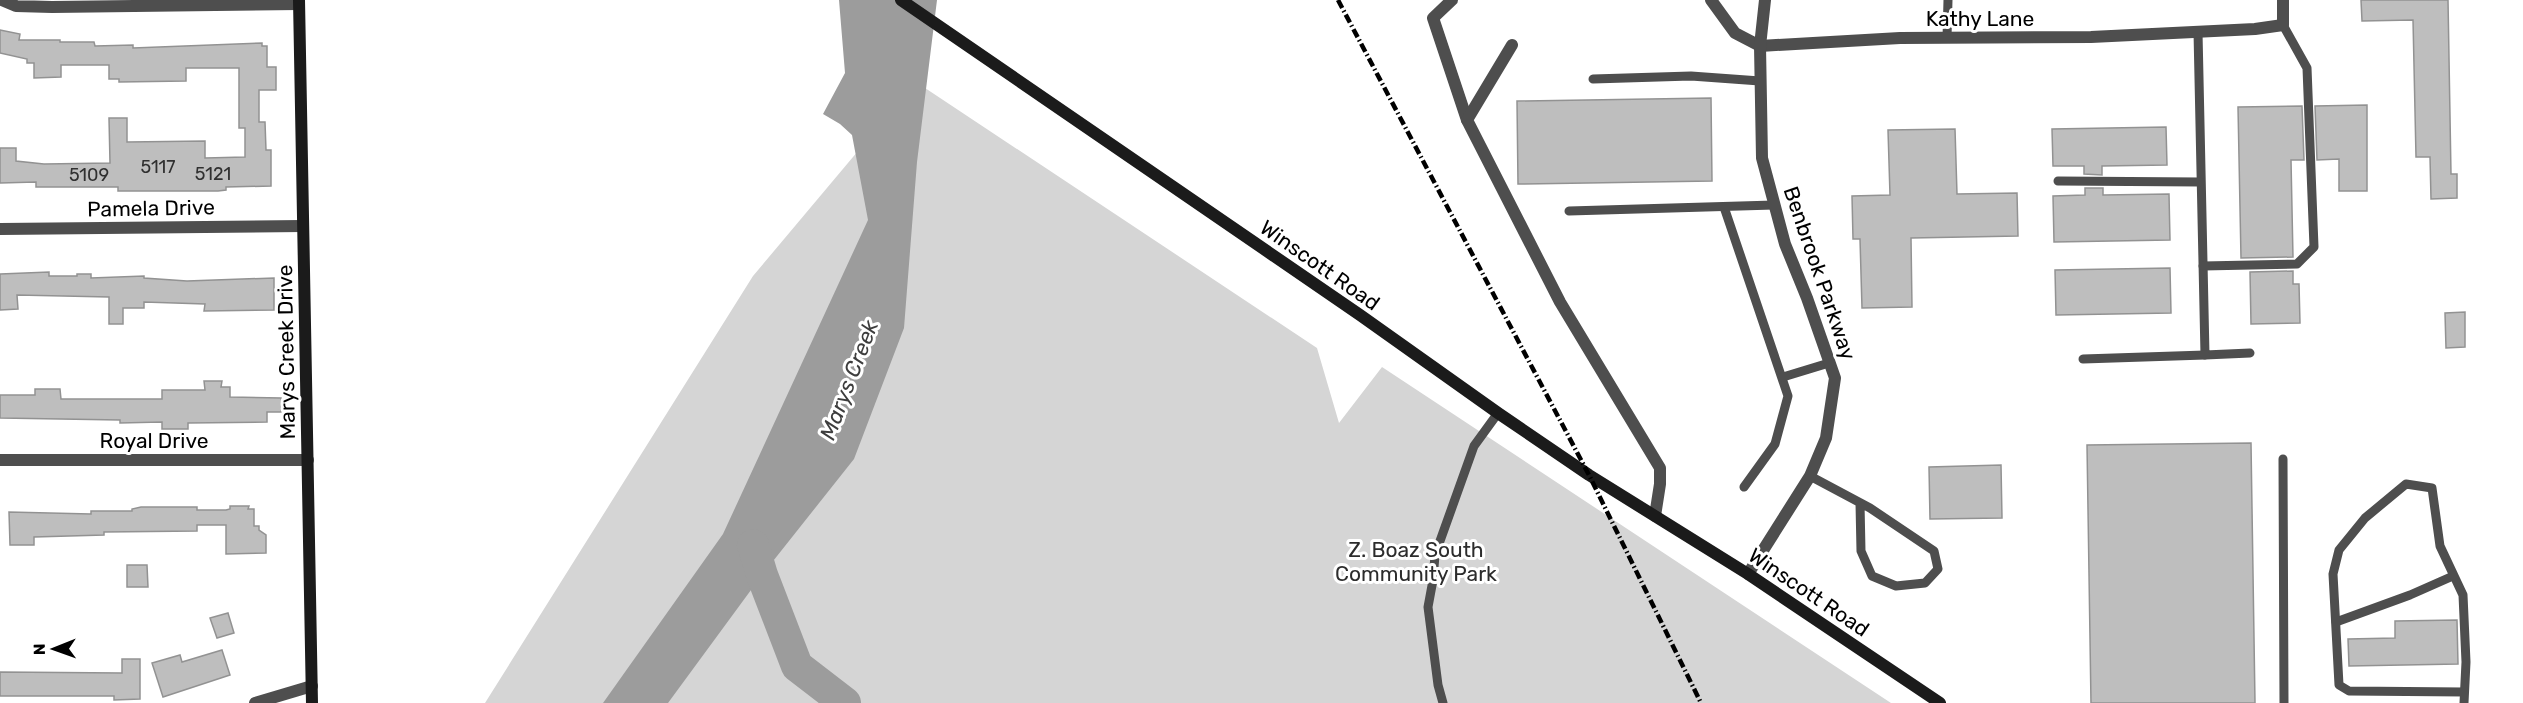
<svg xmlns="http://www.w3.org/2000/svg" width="2523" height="703" viewBox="0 0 2523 703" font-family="Rubik,sans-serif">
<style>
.green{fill:#d5d5d5}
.water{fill:#9c9c9c}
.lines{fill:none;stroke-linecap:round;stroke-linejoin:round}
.river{stroke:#9c9c9c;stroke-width:32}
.building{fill:#bebebe;stroke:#929292;stroke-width:1.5}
.lane{stroke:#4e4e4e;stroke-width:9}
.street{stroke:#4e4e4e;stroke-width:12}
.secondary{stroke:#1b1b1b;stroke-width:12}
.rail{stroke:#000;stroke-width:4.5;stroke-dasharray:9 3 1.5 3;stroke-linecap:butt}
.labels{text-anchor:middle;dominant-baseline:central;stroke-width:6;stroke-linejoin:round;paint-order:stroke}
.number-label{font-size:18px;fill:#303030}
.street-label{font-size:21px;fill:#000;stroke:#fff}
.park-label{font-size:21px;fill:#2c2c2c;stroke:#fff}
.water-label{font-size:22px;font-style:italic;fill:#3d3d3d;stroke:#fff}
</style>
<rect width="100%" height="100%" fill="#fff"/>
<path class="green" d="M916 82 1317 348 1339 423 1382 367 1891 703H485L753 276Z"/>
<path class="water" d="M839 0H937L917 162 904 328 854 459 762 575 668 703H603L723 534 868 220 852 135 840 124 823 114 845 73Z"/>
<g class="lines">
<path class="river" d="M753 545 762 575 797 666 845 703"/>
</g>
<g class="building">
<path d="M2361 0H2448L2451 174H2457V198L2431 199 2430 157H2416L2413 20 2362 21Z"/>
<path d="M0 30 20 34 19 40H60V42H94L95 46 133 45V48L262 43V46H267V67H276V90H259V122H265L266 150H271V186L226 187V190L218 191H118V187H36V182L0 183V148H16V161L44 164 110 163 109 118H127V142L205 141V158L245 157V128H239V68H186V81L119 82V79H109V65H61V77L34 78V63H27V59L0 53Z"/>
<path d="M1711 98 1712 181 1518 184 1517 101Z"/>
<path d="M2367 105V191H2339V159L2317 160 2315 106Z"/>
<path d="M2302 106 2304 160H2291L2293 257 2241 258 2238 107Z"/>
<path d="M2166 127 2167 165 2102 166V175L2084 174V166H2053L2052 129Z"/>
<path d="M1955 129 1957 194 2017 193 2018 236 1911 238 1912 307 1862 308 1860 239H1853L1852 196 1890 195 1888 130Z"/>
<path d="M2085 188H2103V195L2169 194 2170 240 2054 242 2053 196 2085 195Z"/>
<path d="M2170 268 2171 313 2056 315 2055 270Z"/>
<path d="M2293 271V284H2299L2300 323 2251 324 2250 272Z"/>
<path d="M49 272V276H77V274H91V278L144 276V278L187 281 274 278V310L204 311 205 304 144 302V308H123V324H109V297L17 295 18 309 0 310V274Z"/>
<path d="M2465 312V347L2446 348 2445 313Z"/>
<path d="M204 381H222L221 387H230V397L281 398V412H267V422L188 423V429H162V422L120 423V420L0 418V395H35V389H60L61 399H162V390H205Z"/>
<path d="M2251 443 2255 703H2091L2087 445Z"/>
<path d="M2001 465 2002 518 1930 519 1929 467Z"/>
<path d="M230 506H249L248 509H254V526H259V530L266 535V553L226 554V525H197V531L104 532V535L34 537V545H10L9 512 91 514V511H132V509L141 507H197V510H226L230 509Z"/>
<path d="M127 565H147L148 587H127Z"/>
<path d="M228 613 234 633 217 638 210 618Z"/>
<path d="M2457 620 2458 664 2349 666 2348 639 2395 638V621Z"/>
<path d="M222 650 230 675 163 697 152 663 180 655 182 662Z"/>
<path d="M122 659H140V699L114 700V696H0V672L122 673Z"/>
</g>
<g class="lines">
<g class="lane">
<path d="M2198 32 2205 355 2250 353"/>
<path d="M1947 38 1948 0"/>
<path d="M1593 79 1691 76 1760 81"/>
<path d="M2058 181 2200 182"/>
<path d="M1724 207 1788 396 1775 444 1744 487"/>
<path d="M1569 211 1774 205"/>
<path d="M2203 266 2297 264 2314 247 2307 68 2283 25"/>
<path d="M2083 359 2205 355"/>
<path d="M1783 377 1829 363"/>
<path d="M2283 459 2284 703"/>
<path d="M1810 476 1870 508 1934 551 1938 569 1925 583 1896 586 1872 576 1861 551 1860 503"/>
<path d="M2336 622 2410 595 2453 576"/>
<path d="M1443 703 1438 685 1428 607 1433 580 1435 555 1474 446 1498 413"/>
<path d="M2464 703 2466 662 2463 595 2440 546 2432 488 2406 484 2365 518 2339 550 2333 574 2339 685 2349 691 2464 692"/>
</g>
<g class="street">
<path d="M2 0 16 6 52 7 299 4"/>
<path d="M1452 0 1433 18 1467 120"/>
<path d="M1711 0 1735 33 1760 46 1900 38 2091 37 2255 29 2283 25V0"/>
<path d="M1512 45 1467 120 1560 302 1660 468V484L1655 516"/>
<path d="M0 229 303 226"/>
<path d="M0 460H308"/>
<path d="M1748 574 1810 476 1826 438 1835 378 1807 298 1785 244 1762 158 1760 46 1765 0"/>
<path d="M255 703 312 686"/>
</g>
<g class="secondary">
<path d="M299 0 312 703"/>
<path d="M901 0 1360 315 1498 413 1589 475 1748 574 1940 703"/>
</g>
<path class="rail" d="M1338 0 1589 475 1701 703"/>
</g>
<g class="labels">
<g class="number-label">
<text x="158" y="167">5117</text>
<text x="213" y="174">5121</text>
<text x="89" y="175">5109</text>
</g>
<g class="street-label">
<text x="1980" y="18">Kathy Lane</text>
<text transform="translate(151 208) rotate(-1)">Pamela Drive</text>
<text transform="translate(1320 265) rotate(35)">Winscott Road</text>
<text transform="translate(1820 273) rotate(71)">Benbrook Parkway</text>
<text transform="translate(286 352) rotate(-91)">Marys Creek Drive</text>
<text x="154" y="440">Royal Drive</text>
<text transform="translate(1809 592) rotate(34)">Winscott Road</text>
</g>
<g class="park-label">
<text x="1416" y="549">Z. Boaz South<tspan x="1416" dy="24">Community Park</tspan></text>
</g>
<g class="water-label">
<text transform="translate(849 380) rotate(-69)">Marys Creek</text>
</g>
</g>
<g transform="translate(54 649) rotate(269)" stroke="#ffffff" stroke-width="4.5" paint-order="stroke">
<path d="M0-4.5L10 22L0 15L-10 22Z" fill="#000000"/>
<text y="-9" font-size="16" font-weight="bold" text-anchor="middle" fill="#000000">N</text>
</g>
</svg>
